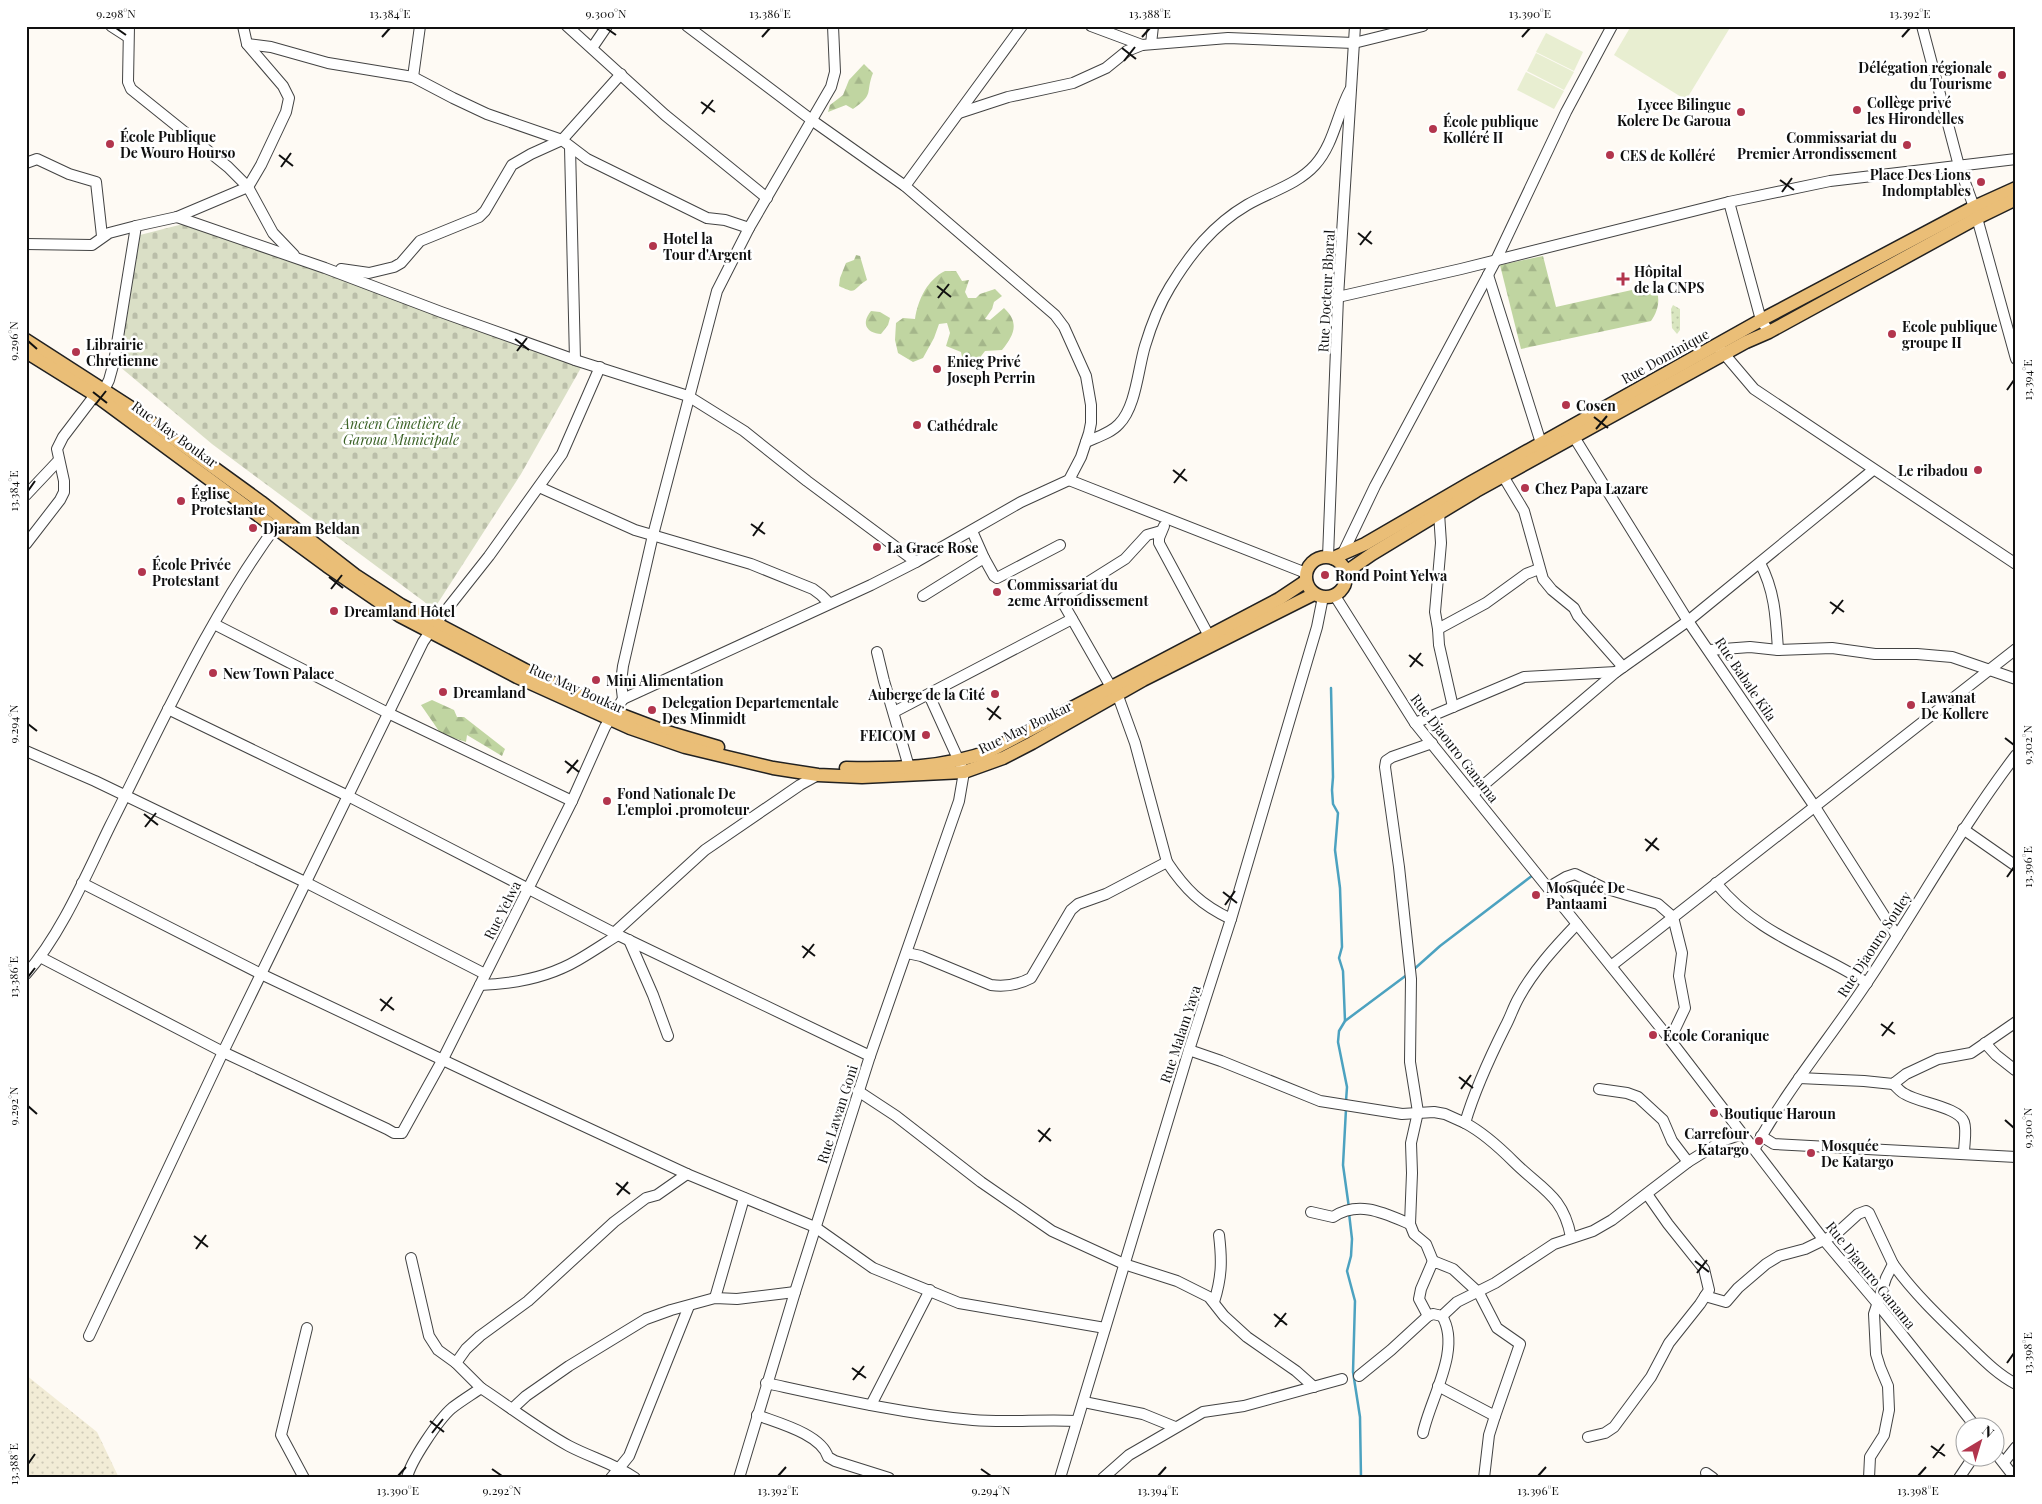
<svg xmlns="http://www.w3.org/2000/svg" width="2042" height="1504" viewBox="0 0 2042 1504" font-family="'Playfair Display',serif">
<style>
.farmland{fill:url(#farmland-dots)}
.grass{fill:url(#grass-dots)}
.forest{fill:url(#forest-firs)}
.cemetery{fill:url(#cemetery-stones)}
.pitch{fill:#e8eed1}
.lines{fill:none;stroke-linecap:round;stroke-linejoin:round}
.stream{stroke:#4ca2c0;stroke-width:2.5}
.minor-casing{stroke:#434343;stroke-width:12}
.major-casing{stroke:#212121;stroke-width:15}
.minor{stroke:#fff;stroke-width:10}
.major{stroke:#eabe77;stroke-width:12}
.ticks{fill:none;stroke:#101010;stroke-width:2}
.poi-dot{fill:#b2354d;stroke:#fff;stroke-width:2}
.labels{text-anchor:middle;dominant-baseline:central;stroke-width:5;stroke-linejoin:round;paint-order:stroke}
.poi-label{font-size:14px;font-weight:bold;fill:#101010;stroke:#fff;text-anchor:start}
.street-label{font-size:14px;fill:#101010;stroke:#fff}
.park-label{font-size:14px;font-style:italic;fill:#3b6226;stroke:#fff}
.neatline{fill:none;stroke:#101010;stroke-width:2}
.ticks-label{font-size:12px;text-anchor:middle;fill:#101010}
</style>
<defs>
<pattern id="farmland-dots" width="8" height="8" patternUnits="userSpaceOnUse" patternTransform="scale(1.25)"><rect width="8" height="8" fill="#f2ecd6"/><path d="M2 2h.1M6 6h.1" fill="none" stroke="#cec9b7" stroke-width="1.8" stroke-linecap="round"/></pattern>
<pattern id="grass-dots" width="8" height="8" patternUnits="userSpaceOnUse" patternTransform="scale(1.25)"><rect width="8" height="8" fill="#d9e6c0"/><path d="M2 2h.1M6 6h.1" fill="none" stroke="#b9c4a4" stroke-width="1.8" stroke-linecap="round"/></pattern>
<pattern id="forest-firs" width="22" height="20" patternUnits="userSpaceOnUse" patternTransform="scale(1.25)"><rect width="22" height="20" fill="#c0d5a1"/><path d="M5 1l3.5 6h-7zM16 11l3.5 6h-7z" fill="#a4b68a"/></pattern>
<pattern id="cemetery-stones" width="16" height="16" patternUnits="userSpaceOnUse" patternTransform="scale(1.25)"><rect width="16" height="16" fill="#dadfc6"/><path d="M2 7V4a2 2 0 0 1 4 0v3zM10 15v-3a2 2 0 0 1 4 0v3z" fill="#babea9"/></pattern>
</defs>
<rect width="100%" height="100%" fill="#fefaf4"/>
<path class="farmland" d="M26 1375 97 1432 119 1478H26Z"/>
<path class="grass" d="M1673 305 1680 309V330L1677 334 1672 328 1671 309Z"/>
<g class="forest">
<path d="M864 64 873 73C865 93 875 94 853 109L846 105 828 112 830 105 843 95 849 80Z"/>
<path d="M856 255 860 256 867 280C851 290 858 295 839 286L840 278 846 263 854 260Z"/>
<path d="M1543 256 1556 307 1654 285C1661 297 1659 310 1651 321L1521 349 1500 265Z"/>
<path d="M945 271H956L962 281 969 280 965 292 968 298H976L980 294 995 289 1002 296 994 302 992 309 985 319 990 320 1004 308C1020 323 1014 335 1002 350L985 351 975 364 966 366 958 364 962 357 961 352 946 346 950 333 947 323 939 324 934 338 923 358 913 362 898 353 895 340 896 323 903 318 915 319C918 300 927 280 945 271Z"/>
<path d="M871 311 880 312 890 318 888 325 881 334C866 333 861 323 871 311Z"/>
<path d="M432 700 454 710 457 717H464L505 749 502 756 467 735 466 742 441 734 421 705Z"/>
</g>
<path class="cemetery" d="M183 224 373 289 582 366 521 474 434 609 212 444 119 366 140 235Z"/>
<g class="pitch">
<path d="M1631 26H1731L1686 100 1614 55Z"/>
<path d="M1546 33 1583 52 1574 71 1536 52Z"/>
<path d="M1536 53 1574 72 1564 90 1527 71Z"/>
<path d="M1526 72 1564 91 1554 109 1517 90Z"/>
</g>
<g class="lines">
<g class="stream">
<path d="M1331 688 1333 777 1332 790 1333 804 1338 813 1335 850 1340 888 1342 947 1339 958 1343 971 1345 1021 1339 1031 1338 1042 1347 1087 1346 1101"/>
<path d="M1412 971 1440 946 1533 875"/>
<path d="M1345 1021 1408 974"/>
<path d="M1346 1109 1343 1165 1349 1208"/>
<path d="M1349 1213 1352 1239 1351 1256 1347 1271 1355 1301 1353 1372 1360 1417 1361 1478"/>
</g>
<g class="minor-casing">
<g id="minor">
<path d="M111 26 128 37"/>
<path d="M129 26 128 82 131 89 228 167 248 187 273 233 294 255"/>
<path d="M567 26 665 115 767 198"/>
<path d="M1091 26 1142 45"/>
<path d="M1922 26 1959 166 1974 207 2016 359"/>
<path d="M247 44 271 47 328 63 413 77 453 98 487 114 562 140 587 159 707 218 725 220 749 228"/>
<path d="M1151 44 1153 26"/>
<path d="M592 48 607 26"/>
<path d="M413 77 420 26"/>
<path d="M959 113 1008 97 1073 83 1106 68 1127 51 1142 45 1228 38 1354 43 1423 26"/>
<path d="M570 147 575 360"/>
<path d="M26 163 37 159 69 174 96 182 102 236"/>
<path d="M905 186 1022 26"/>
<path d="M1729 202 1761 320 1769 332"/>
<path d="M177 217 325 268 441 312 578 361 688 396 744 431 807 481 916 562"/>
<path d="M26 244 92 245 109 233 136 226"/>
<path d="M341 269 369 273 394 267 401 263 420 241 479 217 485 211 512 165 531 154 562 140 621 74"/>
<path d="M1488 275 1541 443"/>
<path d="M1338 297 1461 269 1729 202 1830 181 2016 159"/>
<path d="M1720 349 1754 389 2016 564"/>
<path d="M104 390 109 380 114 362 136 226 177 217 248 187 261 165 286 112 289 98 283 86 247 44 243 26"/>
<path d="M1574 437 1688 621 1815 807 1897 936"/>
<path d="M1086 442C1097 437 1111 433 1119 424 1136 407 1138 369 1145 346 1151 326 1159 305 1170 287 1190 254 1213 225 1247 205 1269 192 1297 185 1315 165 1334 144 1337 114 1350 90"/>
<path d="M1503 476 1524 511 1543 579 1552 590 1574 608 1578 616 1623 667"/>
<path d="M1069 480 1306 573"/>
<path d="M539 487 635 530 751 564 813 589 821 595 829 603"/>
<path d="M26 495 59 460"/>
<path d="M1439 513 1441 543 1435 612 1438 629 1486 603 1526 574 1539 569"/>
<path d="M1164 526 1159 538V543L1209 636"/>
<path d="M26 544 60 500 64 492V481L57 449 63 437 95 395"/>
<path d="M1342 555 1375 486 1496 260 1566 112 1612 26"/>
<path d="M1328 557 1338 297 1355 26"/>
<path d="M984 558 994 576 997 578 1060 545"/>
<path d="M1760 563C1775 591 1776 619 1778 650"/>
<path d="M923 596 984 558 972 531"/>
<path d="M1335 596 1415 723 1668 1037 1823 1239 1877 1303 1975 1426"/>
<path d="M214 624 388 713 572 801"/>
<path d="M1438 629 1439 645 1453 707"/>
<path d="M1710 650 1750 647 1778 650 1832 648 1875 654H1917L1952 657 2016 679"/>
<path d="M877 652 884 681 909 767"/>
<path d="M1111 687 1063 603V598L1125 559 1147 535 1161 531"/>
<path d="M1118 696 1135 743 1167 862"/>
<path d="M623 699 871 585 916 562 1021 502 1069 480 1081 457 1089 433 1091 423V405L1086 376 1064 327 1055 315 905 186 813 121 687 26"/>
<path d="M623 699 621 682 623 666 653 535 717 291 749 228 831 87 835 72 833 26"/>
<path d="M168 709 348 796 618 935 870 1056"/>
<path d="M894 712 1072 619"/>
<path d="M1415 723 1524 677 1616 672"/>
<path d="M26 751 95 781 307 883 485 974"/>
<path d="M1473 794 1616 672 1688 621 1873 470"/>
<path d="M1963 829 2016 866"/>
<path d="M82 883 261 974 519 1096 687 1174 815 1227 873 1268 959 1303 1105 1328"/>
<path d="M1716 883C1759 936 1812 948 1867 983"/>
<path d="M1549 887 1566 877 1575 874 1604 888 1658 904 1673 917 1682 953 1679 976 1685 1008 1675 1029 1668 1037"/>
<path d="M614 933 705 850 800 785 818 775"/>
<path d="M629 940 653 995 668 1036"/>
<path d="M907 953 921 956 991 985C1006 987 1018 985 1031 978L1071 910 1078 904 1106 894 1167 862C1185 889 1201 905 1231 919"/>
<path d="M40 957 223 1052 387 1129 394 1133H402L443 1059 572 801 605 727 623 699"/>
<path d="M1611 966 2016 649"/>
<path d="M26 974C61 935 87 873 110 826 162 723 210 615 279 522"/>
<path d="M480 985C513 984 549 977 578 960 592 952 605 943 618 935"/>
<path d="M1985 1043 1996 1055 2015 1070"/>
<path d="M1189 1050 1221 1061 1320 1101 1402 1114 1434 1112 1445 1114 1465 1123C1475 1089 1489 1059 1505 1027 1510 1018 1513 1008 1518 999 1533 971 1555 947 1577 924"/>
<path d="M1799 1078 1864 1081 1893 1084 1906 1074 1938 1059 1971 1053 2016 1022"/>
<path d="M1893 1084C1897 1087 1900 1092 1905 1094 1919 1103 1959 1107 1964 1122 1967 1131 1964 1144 1964 1153"/>
<path d="M1599 1089 1627 1093 1638 1097 1663 1120 1672 1141 1688 1162"/>
<path d="M858 1091 896 1116 981 1182 1052 1231 1124 1264 1177 1281 1209 1297 1224 1316 1247 1337 1296 1371 1314 1387"/>
<path d="M1465 1123C1484 1133 1499 1147 1514 1162 1541 1189 1563 1195 1571 1237"/>
<path d="M1761 1136 1774 1144 2016 1157"/>
<path d="M1755 1148C1787 1089 1831 1037 1868 981 1918 906 1961 827 2016 755"/>
<path d="M1311 1212 1333 1217C1359 1200 1384 1213 1410 1224L1412 1173 1411 1143 1418 1112 1410 1062 1411 979 1399 867 1385 767 1386 761 1392 757 1432 743"/>
<path d="M1410 1224 1414 1234 1426 1244 1433 1261"/>
<path d="M411 1258 429 1336 438 1350 456 1363 466 1349 480 1336 528 1301 614 1222 646 1198 657 1195 687 1174"/>
<path d="M1893 1264C1913 1292 1938 1316 1963 1340 1980 1356 1995 1373 2016 1384"/>
<path d="M1705 1296 1726 1302 1738 1288 1766 1264 1779 1256 1805 1249 1836 1234 1858 1214 1866 1211 1869 1213 1893 1264 1886 1278 1874 1314 1876 1354 1880 1367 1888 1386 1889 1410 1884 1435 1870 1457 1869 1478"/>
<path d="M715 1298 744 1198"/>
<path d="M1214 1302C1222 1277 1222 1260 1219 1235"/>
<path d="M1428 1316 1419 1299 1421 1289 1433 1261 1453 1269 1479 1293 1497 1328 1520 1344 1495 1416 1438 1386"/>
<path d="M89 1336 223 1052 423 642 436 623 489 556 562 454 600 367"/>
<path d="M456 1363 481 1388"/>
<path d="M1359 1376 1391 1350 1428 1316 1433 1314 1442 1316 1457 1302 1495 1283 1554 1244 1593 1231 1612 1220 1688 1162 1722 1141 1742 1134"/>
<path d="M766 1383C835 1398 904 1414 973 1420 1008 1423 1042 1419 1077 1421"/>
<path d="M1084 1402 1143 1414 1175 1427"/>
<path d="M871 1405 930 1290"/>
<path d="M512 1409 526 1396 569 1366 646 1319 671 1310 715 1298 737 1299 795 1292"/>
<path d="M757 1415C778 1423 821 1434 828 1457L835 1461 889 1478"/>
<path d="M1423 1433C1430 1399 1462 1349 1442 1316"/>
<path d="M1588 1437 1605 1433 1614 1427 1651 1377 1669 1343 1700 1304 1709 1290 1704 1269 1668 1224 1647 1194"/>
<path d="M1994 1451 2015 1478"/>
<path d="M2004 1462 2016 1447"/>
<path d="M1706 1473 1713 1478"/>
<path d="M304 1478 281 1435 307 1328"/>
<path d="M407 1478C410 1462 439 1419 452 1408 461 1401 471 1395 481 1388 510 1407 538 1429 569 1446 592 1458 613 1463 635 1478"/>
<path d="M611 1478 629 1456 689 1306"/>
<path d="M739 1478 795 1292 870 1056 959 801 964 772 929 695"/>
<path d="M1060 1478 1189 1050 1231 919 1317 627 1323 597"/>
<path d="M1103 1478 1129 1455 1203 1412 1244 1406 1342 1379"/>
<path d="M1484 1478 1489 1435 1495 1416"/>
<path d="M1959 1478 1974 1456"/>
</g>
</g>
<g class="major-casing">
<g id="major">
<path d="M26 340 130 407 261 502 355 575 401 605 525 670 614 712 664 731 718 747"/>
<path d="M26 352 95 395 327 566 400 616 517 677 630 728 685 747 773 768 818 775 862 777 964 772 1003 758 1032 743 1143 680 1314 594"/>
<circle cx="1326" cy="577" r="20"/>
<path d="M1333 558 1365 544 1470 483 1761 320 1974 207 2016 188"/>
<path d="M1346 572 1372 554 1476 491 1746 342 1769 332 1977 218 2016 199"/>
<path d="M846 768C895 769 944 768 990 751L1279 599 1306 581"/>
</g>
</g>
<use href="#minor" class="minor"/>
<use href="#major" class="major"/>
</g>
<path class="ticks" d="M116 28 126 35M606 28 616 35M382 37 390 28M762 37 770 28M1142 37 1150 28M1522 37 1530 28M1902 37 1910 28M1122 48 1136 59M1124 61 1135 47M701 102 715 112M702 114 713 100M279 155 293 166M281 167 291 153M1780 180 1794 190M1782 192 1792 178M1358 233 1372 244M1360 245 1371 231M937 286 951 297M938 298 949 284M515 339 529 350M28 341 37 349M517 351 527 338M2007 390 2014 380M93 392 107 403M95 405 106 391M1594 417 1608 428M1596 429 1607 416M1173 470 1187 481M1174 483 1185 469M28 491 35 481M751 524 765 534M753 536 763 522M329 577 343 588M331 589 342 575M1830 602 1844 612M1832 614 1843 600M1409 655 1423 666M1410 667 1421 653M987 708 1001 719M989 720 999 706M28 724 37 731M2005 738 2014 745M565 761 579 772M567 773 578 760M144 814 158 825M145 827 156 813M1645 839 1659 850M1646 851 1657 838M2007 877 2014 867M1223 892 1237 903M1225 905 1235 891M802 946 815 956M803 958 814 944M28 977 35 968M380 999 394 1010M381 1011 392 997M1881 1024 1895 1034M1882 1036 1893 1022M1459 1077 1473 1088M1461 1089 1471 1075M28 1106 37 1114M2005 1120 2014 1128M1038 1130 1051 1141M1039 1142 1050 1128M616 1183 630 1194M617 1195 628 1182M194 1236 208 1247M196 1249 206 1235M1695 1261 1709 1272M1697 1273 1707 1260M1274 1314 1287 1325M1275 1327 1286 1313M2007 1363 2014 1353M852 1368 866 1378M853 1380 864 1366M430 1421 444 1432M432 1433 443 1419M1931 1446 1945 1456M1933 1458 1944 1444M28 1464 35 1454M492 1469 502 1476M981 1469 991 1476M398 1476 406 1467M778 1476 786 1467M1158 1476 1166 1467M1538 1476 1546 1467M1918 1476 1926 1467"/>
<g class="poi-dot">
<circle cx="2002" cy="75" r="5"/>
<circle cx="1857" cy="110" r="5"/>
<circle cx="1741" cy="112" r="5"/>
<circle cx="1433" cy="129" r="5"/>
<circle cx="110" cy="144" r="5"/>
<circle cx="1907" cy="145" r="5"/>
<circle cx="1610" cy="155" r="5"/>
<circle cx="1981" cy="182" r="5"/>
<circle cx="653" cy="246" r="5"/>
<path d="M1620.5 271.5h5v5h5v5h-5v5h-5v-5h-5v-5h5z"/>
<circle cx="1892" cy="334" r="5"/>
<circle cx="76" cy="352" r="5"/>
<circle cx="937" cy="369" r="5"/>
<circle cx="1566" cy="405" r="5"/>
<circle cx="917" cy="425" r="5"/>
<circle cx="1978" cy="470" r="5"/>
<circle cx="1525" cy="488" r="5"/>
<circle cx="181" cy="501" r="5"/>
<circle cx="253" cy="528" r="5"/>
<circle cx="877" cy="547" r="5"/>
<circle cx="142" cy="572" r="5"/>
<circle cx="1325" cy="575" r="5"/>
<circle cx="997" cy="592" r="5"/>
<circle cx="334" cy="611" r="5"/>
<circle cx="213" cy="673" r="5"/>
<circle cx="596" cy="680" r="5"/>
<circle cx="443" cy="692" r="5"/>
<circle cx="995" cy="694" r="5"/>
<circle cx="1911" cy="705" r="5"/>
<circle cx="652" cy="710" r="5"/>
<circle cx="926" cy="735" r="5"/>
<circle cx="607" cy="801" r="5"/>
<circle cx="1536" cy="895" r="5"/>
<circle cx="1653" cy="1035" r="5"/>
<circle cx="1714" cy="1113" r="5"/>
<circle cx="1759" cy="1141" r="5"/>
<circle cx="1811" cy="1153" r="5"/>
</g>
<g class="labels">
<g class="poi-label">
<text x="1992" y="67" text-anchor="end">Délégation régionale<tspan x="1992" dy="16">du Tourisme</tspan></text>
<text x="1867" y="102">Collège privé<tspan x="1867" dy="16">les Hirondelles</tspan></text>
<text x="1731" y="104" text-anchor="end">Lycee Bilingue<tspan x="1731" dy="16">Kolere De Garoua</tspan></text>
<text x="1443" y="121">École publique<tspan x="1443" dy="16">Kolléré II</tspan></text>
<text x="120" y="136">École Publique<tspan x="120" dy="16">De Wouro Hourso</tspan></text>
<text x="1897" y="137" text-anchor="end">Commissariat du<tspan x="1897" dy="16">Premier Arrondissement</tspan></text>
<text x="1620" y="155">CES de Kolléré</text>
<text x="1971" y="174" text-anchor="end">Place Des Lions<tspan x="1971" dy="16">Indomptables</tspan></text>
<text x="663" y="238">Hotel la<tspan x="663" dy="16">Tour d'Argent</tspan></text>
<text x="1634" y="271">Hôpital<tspan x="1634" dy="16">de la CNPS</tspan></text>
<text x="1902" y="326">Ecole publique<tspan x="1902" dy="16">groupe II</tspan></text>
<text x="86" y="344">Librairie<tspan x="86" dy="16">Chretienne</tspan></text>
<text x="947" y="361">Enieg Privé<tspan x="947" dy="16">Joseph Perrin</tspan></text>
<text x="1576" y="405">Cosen</text>
<text x="927" y="425">Cathédrale</text>
<text x="1968" y="470" text-anchor="end">Le ribadou</text>
<text x="1535" y="488">Chez Papa Lazare</text>
<text x="191" y="493">Église<tspan x="191" dy="16">Protestante</tspan></text>
<text x="263" y="528">Djaram Beldan</text>
<text x="887" y="547">La Grace Rose</text>
<text x="152" y="564">École Privée<tspan x="152" dy="16">Protestant</tspan></text>
<text x="1335" y="575">Rond Point Yelwa</text>
<text x="1007" y="584">Commissariat du<tspan x="1007" dy="16">2eme Arrondissement</tspan></text>
<text x="344" y="611">Dreamland Hôtel</text>
<text x="223" y="673">New Town Palace</text>
<text x="606" y="680">Mini Alimentation</text>
<text x="453" y="692">Dreamland</text>
<text x="985" y="694" text-anchor="end">Auberge de la Cité</text>
<text x="1921" y="697">Lawanat<tspan x="1921" dy="16">De Kollere</tspan></text>
<text x="662" y="702">Delegation Departementale<tspan x="662" dy="16">Des Minmidt</tspan></text>
<text x="916" y="735" text-anchor="end">FEICOM</text>
<text x="617" y="793">Fond Nationale De<tspan x="617" dy="16">L'emploi .promoteur</tspan></text>
<text x="1546" y="887">Mosquée De<tspan x="1546" dy="16">Pantaami</tspan></text>
<text x="1663" y="1035">École Coranique</text>
<text x="1724" y="1113">Boutique Haroun</text>
<text x="1749" y="1133" text-anchor="end">Carrefour<tspan x="1749" dy="16">Katargo</tspan></text>
<text x="1821" y="1145">Mosquée<tspan x="1821" dy="16">De Katargo</tspan></text>
</g>
<g class="street-label">
<text transform="translate(1326 291) rotate(-87)">Rue Docteur Bbaral</text>
<text transform="translate(1665 356) rotate(-29)">Rue Dominique</text>
<text transform="translate(175 434) rotate(36)">Rue May Boukar</text>
<text transform="translate(1746 679) rotate(56)">Rue Babale Kila</text>
<text transform="translate(577 688) rotate(24)">Rue May Boukar</text>
<text transform="translate(1025 727) rotate(-26)">Rue May Boukar</text>
<text transform="translate(1455 748) rotate(52)">Rue Djaouro Ganama</text>
<text transform="translate(502 910) rotate(-63)">Rue Yelwa</text>
<text transform="translate(1874 944) rotate(-57)">Rue Djaouro Souley</text>
<text transform="translate(1180 1034) rotate(-72)">Rue Malam Yaya</text>
<text transform="translate(837 1114) rotate(-72)">Rue Lawan Goni</text>
<text transform="translate(1871 1275) rotate(51)">Rue Djaouro Ganama</text>
</g>
<g class="park-label">
<text x="401" y="423">Ancien Cimetière de<tspan x="401" dy="16">Garoua Municipale</tspan></text>
</g>
</g>
<rect width="2042" height="1504" fill="none" stroke="#ffffff" stroke-width="55"/>
<g transform="translate(1980 1442) rotate(38)"><circle r="24" fill="#ffffff" stroke="#9f9f9f"/>
<path d="M0-4L9 19L0 12L-9 19Z" fill="#b2354d"/>
<text y="-8" font-size="14" font-weight="bold" text-anchor="middle" fill="#101010">N</text>
</g>
<rect x="28" y="28" width="1986" height="1448" class="neatline"/>
<g class="ticks-label">
<text x="116" y="18">9.298°N</text>
<text x="390" y="18">13.384°E</text>
<text x="606" y="18">9.300°N</text>
<text x="770" y="18">13.386°E</text>
<text x="1150" y="18">13.388°E</text>
<text x="1530" y="18">13.390°E</text>
<text x="1910" y="18">13.392°E</text>
<text transform="translate(14 341) rotate(-90)" y="4">9.296°N</text>
<text transform="translate(2028 380) rotate(-90)" y="4">13.394°E</text>
<text transform="translate(14 491) rotate(-90)" y="4">13.384°E</text>
<text transform="translate(14 724) rotate(-90)" y="4">9.294°N</text>
<text transform="translate(2028 745) rotate(-90)" y="4">9.302°N</text>
<text transform="translate(2028 867) rotate(-90)" y="4">13.396°E</text>
<text transform="translate(14 977) rotate(-90)" y="4">13.386°E</text>
<text transform="translate(14 1106) rotate(-90)" y="4">9.292°N</text>
<text transform="translate(2028 1128) rotate(-90)" y="4">9.300°N</text>
<text transform="translate(2028 1353) rotate(-90)" y="4">13.398°E</text>
<text transform="translate(14 1464) rotate(-90)" y="4">13.388°E</text>
<text x="398" y="1495">13.390°E</text>
<text x="502" y="1495">9.292°N</text>
<text x="778" y="1495">13.392°E</text>
<text x="991" y="1495">9.294°N</text>
<text x="1158" y="1495">13.394°E</text>
<text x="1538" y="1495">13.396°E</text>
<text x="1918" y="1495">13.398°E</text>
</g>
</svg>
